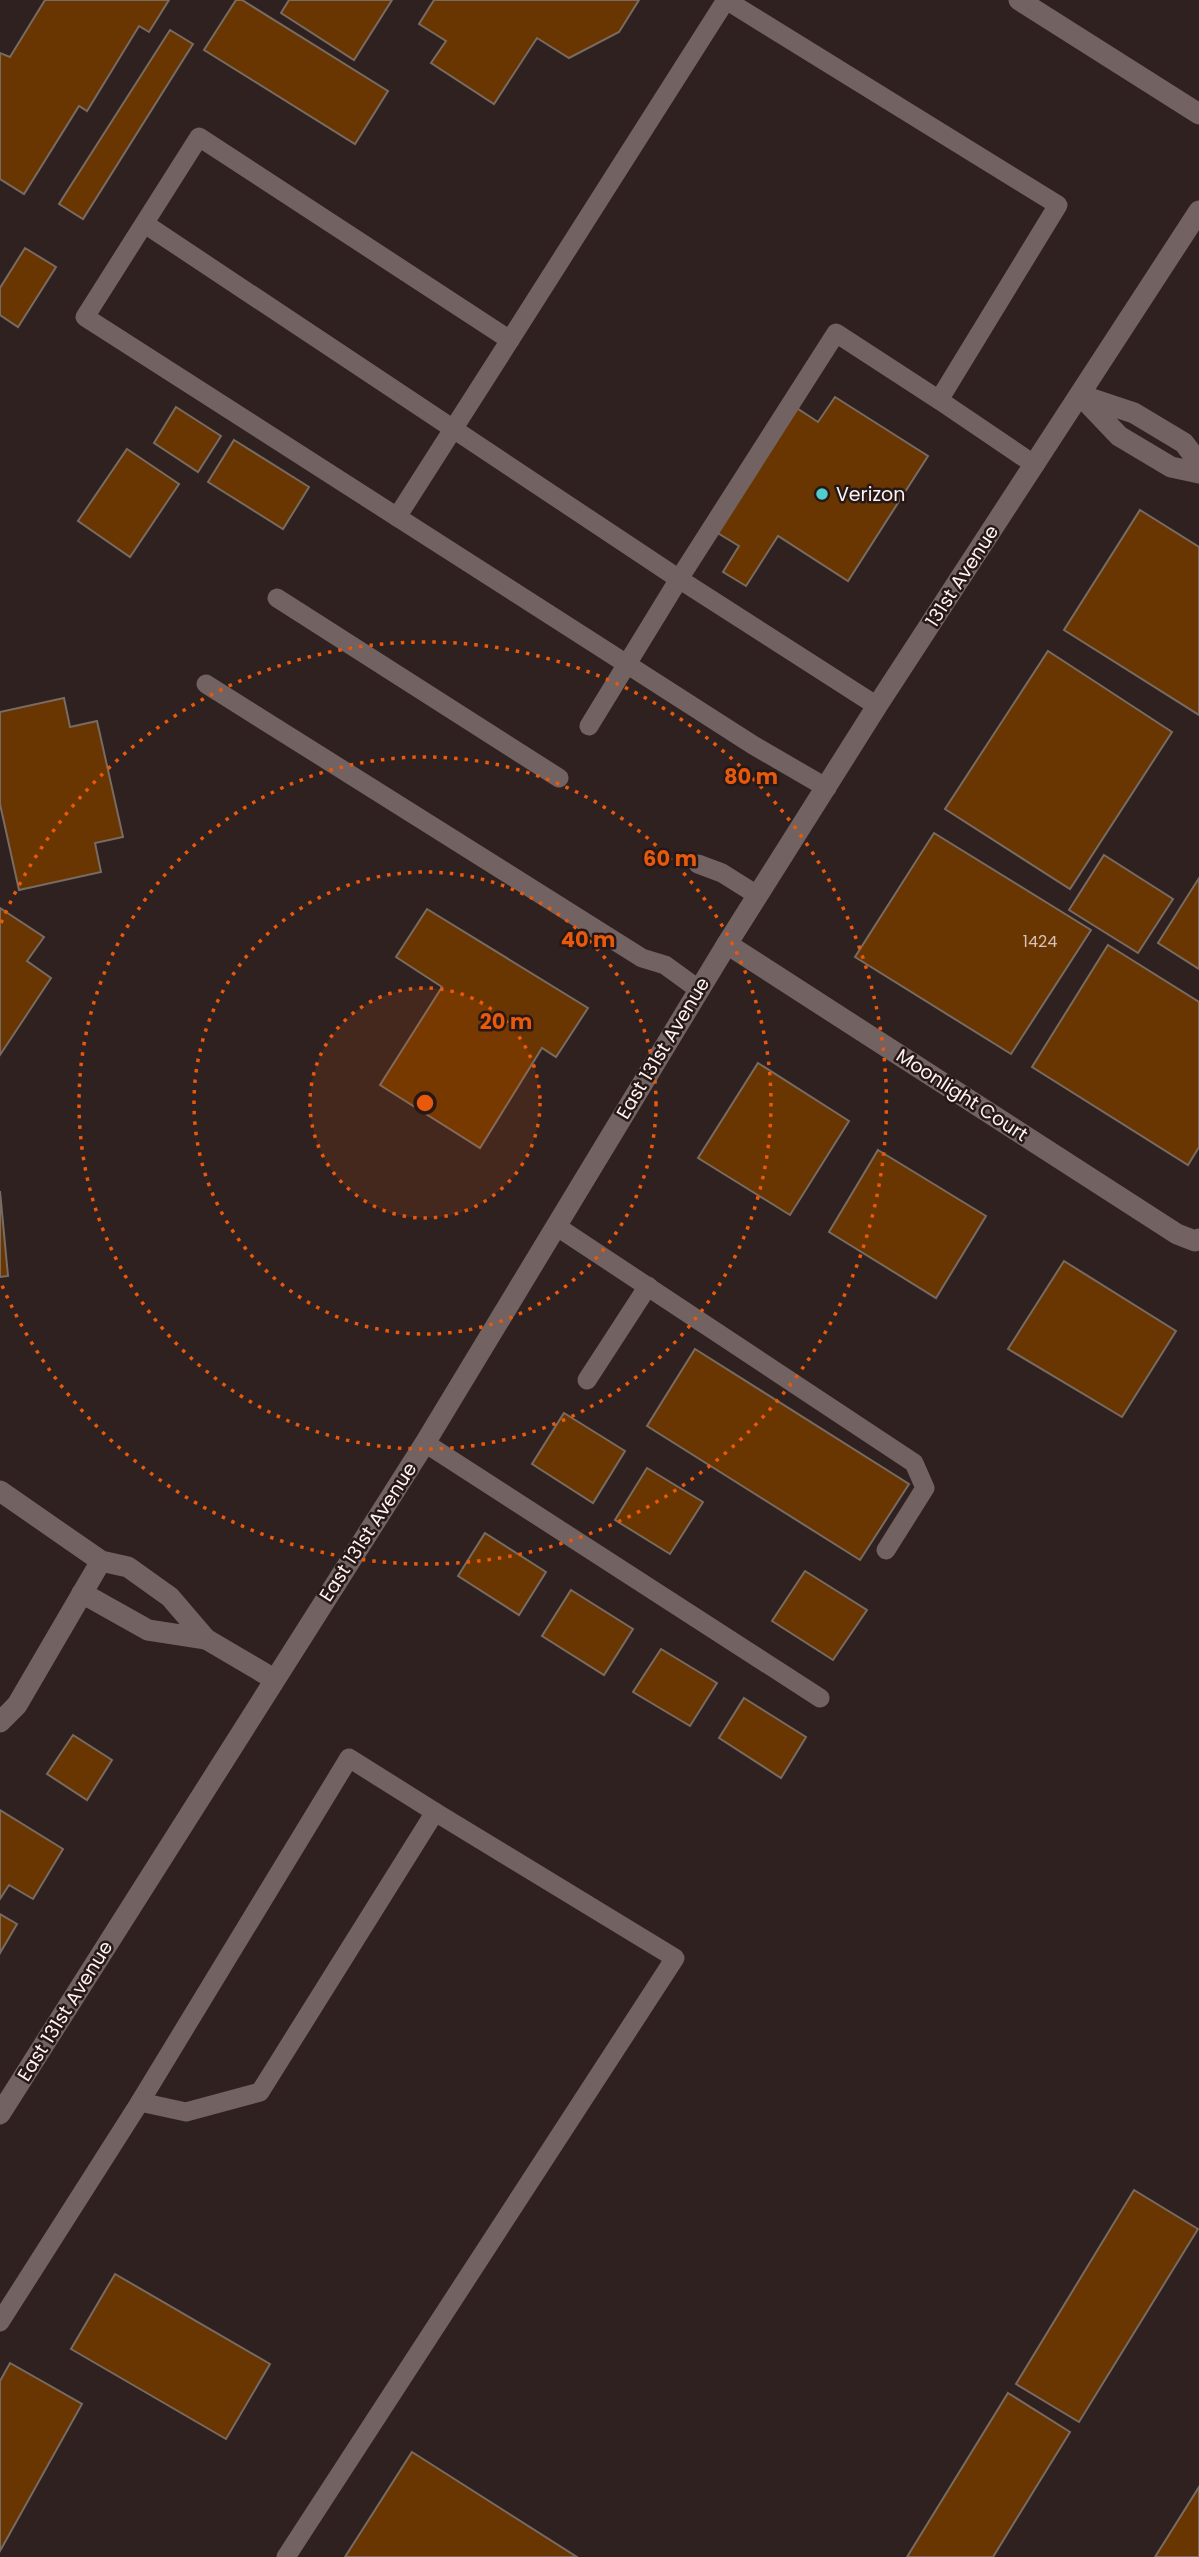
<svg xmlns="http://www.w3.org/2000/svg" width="1199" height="2557" viewBox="0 0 1199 2557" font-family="Poppins,sans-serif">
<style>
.building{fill:#693501;stroke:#786b62;stroke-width:2}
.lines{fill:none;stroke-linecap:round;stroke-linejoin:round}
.service{stroke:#726261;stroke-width:19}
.minor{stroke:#726261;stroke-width:21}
.tertiary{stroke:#726261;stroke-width:21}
.ring{fill:none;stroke:#e8590c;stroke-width:3.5;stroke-dasharray:3.5 7}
.poi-dot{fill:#52cdce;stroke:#251817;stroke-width:2.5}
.labels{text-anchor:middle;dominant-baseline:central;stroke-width:5;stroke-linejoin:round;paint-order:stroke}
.number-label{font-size:16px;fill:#d7c3b5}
.poi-label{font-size:19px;fill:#fcf2f1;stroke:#251817;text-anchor:start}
.street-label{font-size:19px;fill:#fcf2f1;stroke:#251817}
.centre{fill:#e8590c;stroke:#251817;stroke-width:3.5}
.ring-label{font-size:21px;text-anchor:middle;font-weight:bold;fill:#e8590c;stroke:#251817;stroke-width:5;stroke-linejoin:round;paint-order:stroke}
</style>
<rect width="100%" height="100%" fill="#2f2120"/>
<g class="building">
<path d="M45 0H169L149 32 139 26 87 111 79 106 24 194 0 179V53L10 57Z"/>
<path d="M236 0H242L388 91 355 144 204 50Z"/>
<path d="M289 0H392L354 60 281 13Z"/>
<path d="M434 0H639L619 32 569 58 537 38 494 104 431 63 446 41 419 24Z"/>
<path d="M170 30 193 44 83 219 59 204Z"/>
<path d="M25 248 56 267 18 327 0 315V288Z"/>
<path d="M835 397 928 456 848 581 778 536 746 586 723 572 739 546 716 532 795 407 818 422Z"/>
<path d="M176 407 221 436 198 472 154 443Z"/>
<path d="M234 440 309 487 283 529 208 482Z"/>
<path d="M127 449 179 484 130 557 78 521Z"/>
<path d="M1140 510 1199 547V715L1064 630Z"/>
<path d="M1048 651 1172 732 1070 889 945 809Z"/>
<path d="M64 698 70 727 97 721 123 837 95 843 101 872 19 890 0 804V712Z"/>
<path d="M934 833 1091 930 1011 1054 855 957Z"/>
<path d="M1104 855 1173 899 1138 953 1069 910Z"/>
<path d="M1199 878V969L1158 943Z"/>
<path d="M0 908 44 937 27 961 51 978 0 1055Z"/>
<path d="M427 909 588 1008 556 1057 542 1048 480 1148 380 1085 442 987 396 957Z"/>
<path d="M1108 945 1199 1002V1147L1188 1165 1032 1067Z"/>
<path d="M758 1063 849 1121 790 1215 698 1158Z"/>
<path d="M878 1150 986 1216 936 1298 829 1232Z"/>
<path d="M0 1191 8 1276 0 1277Z"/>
<path d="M1064 1261 1176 1331 1122 1417 1008 1349Z"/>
<path d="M695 1349 909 1484 860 1560 647 1426Z"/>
<path d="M564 1413 625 1451 593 1503 532 1464Z"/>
<path d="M647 1468 703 1502 670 1554 615 1520Z"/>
<path d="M485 1533 546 1572 519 1615 458 1576Z"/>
<path d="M805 1571 867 1610 833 1660 772 1621Z"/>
<path d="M571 1590 633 1629 604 1675 542 1636Z"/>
<path d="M661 1649 717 1683 690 1726 633 1692Z"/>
<path d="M744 1698 806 1737 781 1778 719 1738Z"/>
<path d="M73 1735 112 1760 87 1800 47 1774Z"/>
<path d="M0 1810 63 1849 33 1899 9 1885 0 1899Z"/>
<path d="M0 1914 17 1924 0 1953Z"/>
<path d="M1134 2190 1198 2229 1079 2422 1016 2384Z"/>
<path d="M115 2274 270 2364 226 2439 71 2349Z"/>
<path d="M10 2363 82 2404 0 2551V2381Z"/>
<path d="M1008 2393 1070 2432 993 2557H907Z"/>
<path d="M412 2452 577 2557H345Z"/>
<path d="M1199 2487V2557H1155Z"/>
</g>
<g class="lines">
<g class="service">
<path d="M726 0 510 340 199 137 85 317 753 745 827 788"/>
<path d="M726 0 1058 205 939 400 836 333 679 579 877 706"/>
<path d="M145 224 679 579 589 726"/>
<path d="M939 400 1035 465"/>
<path d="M397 517 510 340"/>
<path d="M277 598 559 778"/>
<path d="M206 684 642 958 665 965 698 989"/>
<path d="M698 864 722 873 757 895"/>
<path d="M556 1226 914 1463 925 1488 886 1550"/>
<path d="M587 1380 648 1286"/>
<path d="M425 1443 820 1698"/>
<path d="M140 2102 349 1758 435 1812"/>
<path d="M0 2322 140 2102 186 2112 260 2092 435 1812 675 1958 286 2557"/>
</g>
<g class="minor">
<path d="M1199 463 1184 443 1134 413 1080 395 1119 436 1171 467 1199 473"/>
<path d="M727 944 1177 1234 1195 1241 1199 1239"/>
<path d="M0 1491 101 1561 128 1567 170 1597 206 1639 274 1679"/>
<path d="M82 1593 148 1630 206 1639"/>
<path d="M0 1722 17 1705 101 1561"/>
</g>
<g class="tertiary">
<path d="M1019 0 1199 114"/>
<path d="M0 2114 425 1443 727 944 877 706 1199 211"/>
</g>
</g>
<circle cx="425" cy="1103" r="115" fill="#e8590c" fill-opacity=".12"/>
<g class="ring">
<circle cx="425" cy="1103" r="115"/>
<circle cx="425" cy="1103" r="231"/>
<circle cx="425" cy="1103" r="346"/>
<path d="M1 923A461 461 0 1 1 1 1283"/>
</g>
<circle class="poi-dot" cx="822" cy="494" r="7"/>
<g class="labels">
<g class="number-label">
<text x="1040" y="941">1424</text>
</g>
<g class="poi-label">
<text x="836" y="494">Verizon</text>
</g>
<g class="street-label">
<text transform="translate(962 576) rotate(-57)">131st Avenue</text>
<text transform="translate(663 1048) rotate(-59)">East 131st Avenue</text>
<text transform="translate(962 1095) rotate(33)">Moonlight Court</text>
<text transform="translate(368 1532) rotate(-57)">East 131st Avenue</text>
<text transform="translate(65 2011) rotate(-58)">East 131st Avenue</text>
</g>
</g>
<circle cx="425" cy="1103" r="10" class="centre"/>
<g class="ring-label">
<text x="751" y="784">80 m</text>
<text x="670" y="866">60 m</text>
<text x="588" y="947">40 m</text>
<text x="506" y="1029">20 m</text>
</g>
</svg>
